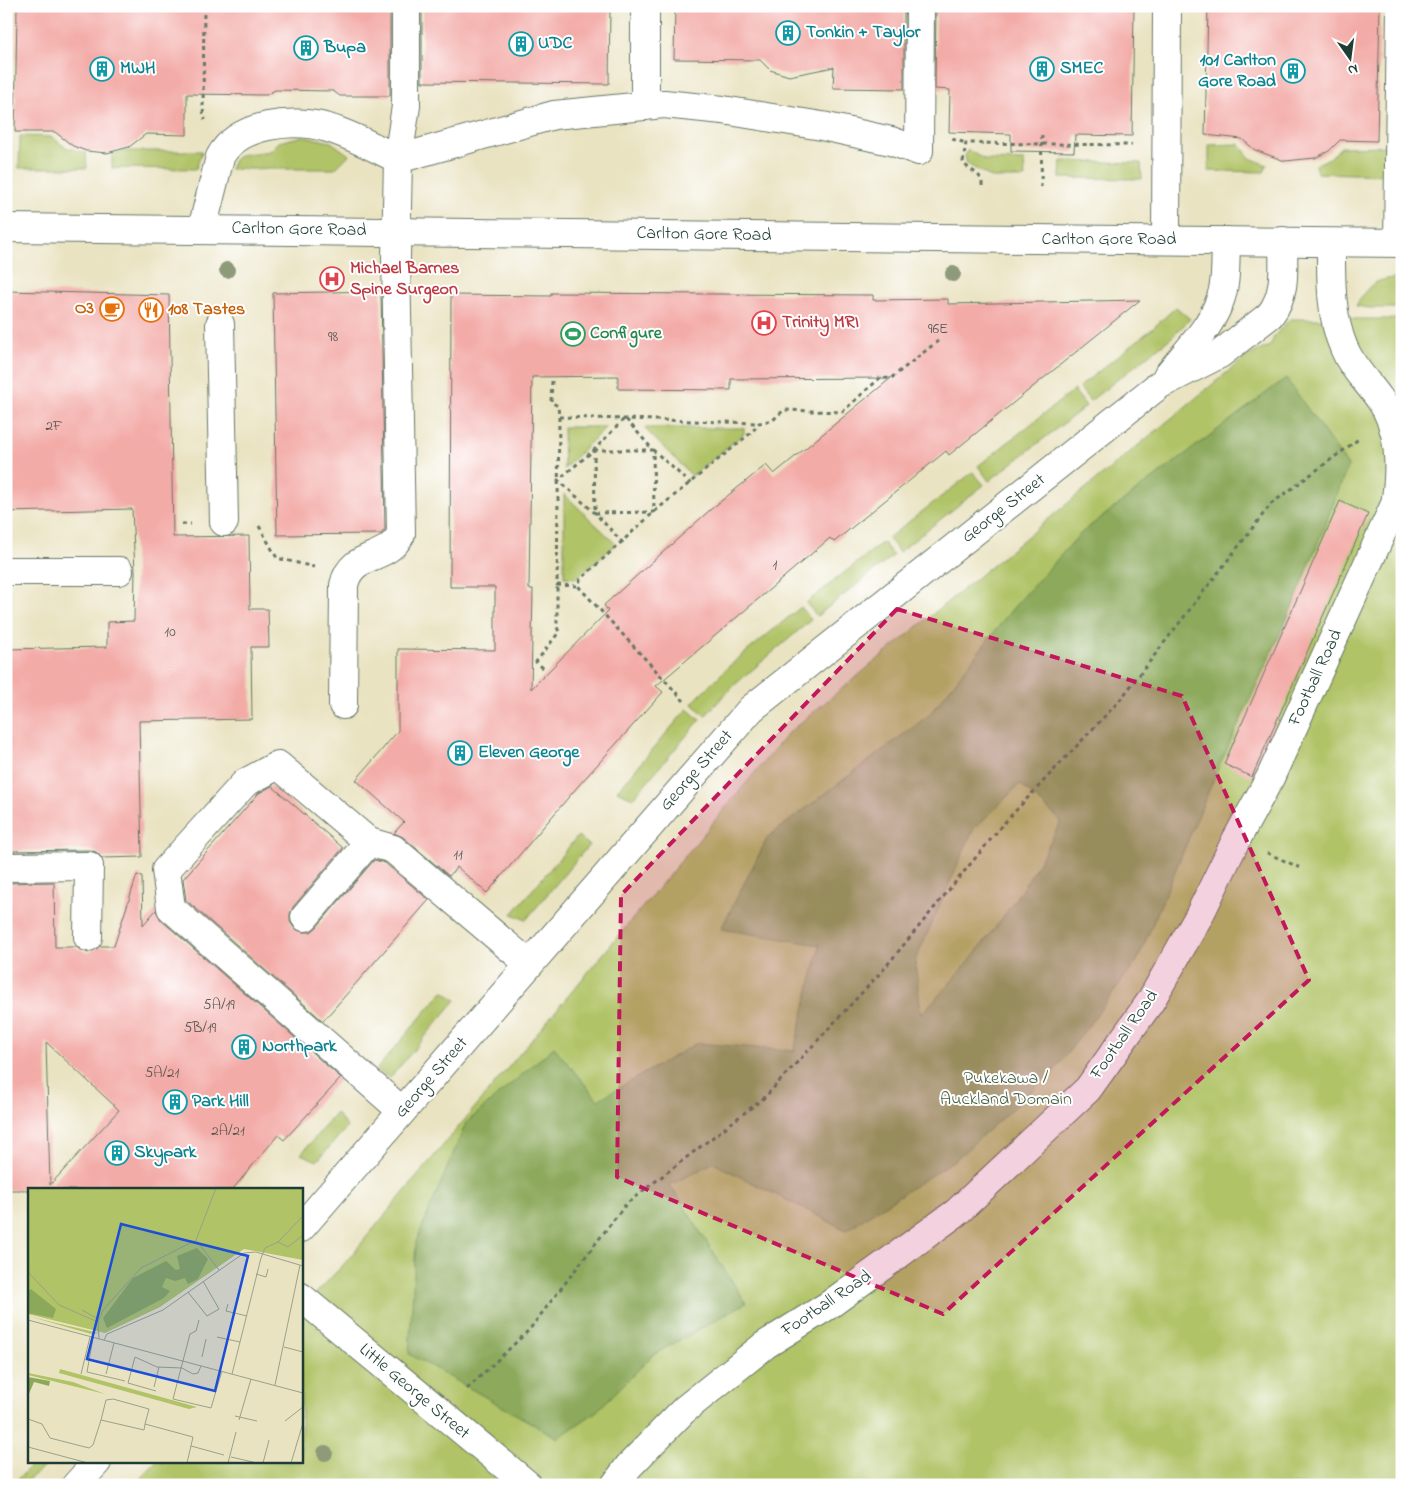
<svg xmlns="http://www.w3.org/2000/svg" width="1408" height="1491" viewBox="0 0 1408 1491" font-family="'Indie Flower',sans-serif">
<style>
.green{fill:#b0c366;stroke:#68804d}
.forest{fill:#8ca95b;stroke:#567348;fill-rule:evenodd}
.building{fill:#f3aba7;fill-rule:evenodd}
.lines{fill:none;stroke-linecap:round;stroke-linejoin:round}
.minor-casing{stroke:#676;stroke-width:30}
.major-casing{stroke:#676;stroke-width:30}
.path{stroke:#676;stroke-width:3;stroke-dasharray:4 4;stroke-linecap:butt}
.minor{stroke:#fff;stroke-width:28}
.major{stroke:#fff;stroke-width:28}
.tree{fill:#8e9a7a}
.marked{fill:#c2185b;fill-opacity:0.2;stroke:#c2185b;stroke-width:4;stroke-dasharray:10 6;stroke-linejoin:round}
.labels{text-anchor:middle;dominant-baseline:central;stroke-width:4;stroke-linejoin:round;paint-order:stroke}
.number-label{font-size:15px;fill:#545851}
.culture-label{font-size:18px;font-weight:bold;fill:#0d838f;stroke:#fff;text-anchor:start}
.street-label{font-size:18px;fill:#1f3d34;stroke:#fff}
.health-label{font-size:18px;font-weight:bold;fill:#be3a42;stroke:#fff;text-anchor:start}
.food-label{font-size:18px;font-weight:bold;fill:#c56008;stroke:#fff;text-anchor:end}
.leisure-label{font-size:18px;font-weight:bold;fill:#27864d;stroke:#fff;text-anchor:start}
.park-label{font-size:18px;fill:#435e40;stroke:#fff}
.inset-road{fill:none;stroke:#99a189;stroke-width:1}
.view{fill:#1d4ed8;fill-opacity:0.15;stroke:#1d4ed8;stroke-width:2.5}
.inset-edge{fill:none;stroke:#1f3d34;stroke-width:2.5}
</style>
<rect width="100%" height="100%" fill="#fff"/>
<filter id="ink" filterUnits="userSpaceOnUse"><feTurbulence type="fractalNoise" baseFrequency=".02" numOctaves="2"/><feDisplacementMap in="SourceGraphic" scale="10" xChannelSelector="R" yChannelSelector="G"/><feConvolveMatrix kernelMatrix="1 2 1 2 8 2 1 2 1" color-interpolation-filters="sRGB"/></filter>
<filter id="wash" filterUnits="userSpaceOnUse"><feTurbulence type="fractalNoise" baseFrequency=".0096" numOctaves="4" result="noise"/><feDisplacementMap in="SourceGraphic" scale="20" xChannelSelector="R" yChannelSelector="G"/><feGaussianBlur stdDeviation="1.12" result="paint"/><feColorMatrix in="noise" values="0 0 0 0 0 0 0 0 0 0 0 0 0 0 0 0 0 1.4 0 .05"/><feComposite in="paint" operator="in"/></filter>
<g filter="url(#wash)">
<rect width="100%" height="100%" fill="#eae3c2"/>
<g class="green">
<path d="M20 136 52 137 65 147 86 153 87 168H19Z"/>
<path d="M303 136 331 142 349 155 335 169H230L234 160 240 155 270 151 279 142Z"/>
<path d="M1239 144 1250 158 1267 165 1264 172 1209 171V145Z"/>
<path d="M1390 146 1389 175 1317 173 1315 165 1330 158 1341 147Z"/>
<path d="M968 150 985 160 1024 161 1025 178H992L967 164 965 156Z"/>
<path d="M125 151H202L196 169 112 168V154Z"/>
<path d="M1061 161 1141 163 1142 179 1060 178Z"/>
<path d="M1402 278V308H1369L1356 306C1368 284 1376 278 1402 278Z"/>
<path d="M1176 307 1190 319 1172 337 1090 401 1079 387 1152 329Z"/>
<path d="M1290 319H1402V1485H134L156 1462H301V1309L344 1264 788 733 1247 356 1270 346 1275 335Z"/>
<path d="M1074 390 1086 406 989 481 978 466Z"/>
<path d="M563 427H606L564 469Z"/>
<path d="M644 428H744V434L692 476Z"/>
<path d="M973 472 984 485 899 552 888 538Z"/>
<path d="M564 494 616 544 577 578 564 577Z"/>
<path d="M883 542 893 556 817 616 806 603Z"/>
<path d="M801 607 811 620 731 688 705 716 692 703 728 667Z"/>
<path d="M687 709 700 720 633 798 617 791Z"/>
<path d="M578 836 589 845 530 915 526 920 512 914Z"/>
<path d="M443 991 456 1000 390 1078 376 1070Z"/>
<path d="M336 1113 347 1127 317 1161 301 1154Z"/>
<path d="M34 1462H50L22 1485H13Z"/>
</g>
<path class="forest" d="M1286 378 1348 466 1295 601 1220 764 1137 961 1054 1071 956 1159 846 1230 713 1163 670 1185 746 1303 653 1355 597 1411 558 1438 409 1354 416 1242 466 1123 554 1047 598 1100 697 1043 794 1051 820 945 721 929 768 837 929 715 1013 608 1081 533ZM1020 784 1061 821C1027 891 975 959 921 1014L915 961 973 830Z"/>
<g id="blocks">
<g class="building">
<path d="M17 6H390V96H340L333 91 275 90 266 95 187 94V135L146 134 129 147 107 153 86 151 73 146 55 132H15Z"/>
<path d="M422 6H610L609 84 422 82Z"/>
<path d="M675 6H904V89L833 88 834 67 789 76 770 70 760 60 674 59Z"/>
<path d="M936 6H1134L1132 136 1075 135 1074 152 1011 151V134L949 132 950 90 935 89Z"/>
<path d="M1208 6H1380L1377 141 1340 140 1329 151 1315 158 1285 161 1255 150 1242 139 1205 135Z"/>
<path d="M6 291 169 295 173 537 249 536 250 609H268L269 647H251L252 719 139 721 142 857 102 858 96 852 89 850 6 851V649L107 647V622L134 621 135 571 132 509 6 512Z"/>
<path d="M381 291 385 529 381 534 277 535 273 293Z"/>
<path d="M551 293 873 295V300L948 299V304L1140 300 949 455 946 451 834 542 830 538 656 686 663 692 579 785 487 893 457 867 449 876 403 837 394 833 404 822 356 780 398 731V649L495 650V587H450L451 295 551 296ZM618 376V389L731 390V379L891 378 774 474 766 465 710 510 604 605 608 611 531 689 533 589H529L532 377Z"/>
<path d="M1340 501 1368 514 1252 777 1224 764Z"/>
<path d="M272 786 343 848 293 907 290 914V922L295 929 303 932H311L317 927 374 860 385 863 429 900 323 1021 186 900 183 879 259 793Z"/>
<path d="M137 875 142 876 143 925 156 910 161 920 341 1078 284 1140 278 1135 232 1190H6V883L54 882 55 947H76L88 953 100 946H114ZM46 1042 119 1110 50 1185Z"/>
</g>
</g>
</g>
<g filter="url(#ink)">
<use href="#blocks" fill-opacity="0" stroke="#676" stroke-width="1"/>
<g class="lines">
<g class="minor-casing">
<g id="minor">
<path d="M645 6V106"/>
<path d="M202 229 220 157C238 123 294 118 328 128 352 135 375 148 398 159L554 115 664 104 723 110 822 126 891 141 919 151 920 6"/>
<path d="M1166 240 1167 6"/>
<path d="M1398 243 1401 6"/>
<path d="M220 324 224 522"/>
<path d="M1167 376C1185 353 1208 331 1219 303 1227 284 1225 261 1226 241"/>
<path d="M6 571H119"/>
<path d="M343 705 344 585C352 550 386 563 401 534L396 257 398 159 406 106V6"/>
<path d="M6 867 89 866 88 937"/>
<path d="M305 917 369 842"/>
<path d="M402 1111 171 908 166 870 245 783 278 765 369 842 393 849 529 964"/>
<path d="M301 1228 751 709 1159 385 1220 354 1270 315C1287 293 1283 268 1283 241"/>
<path d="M301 1297 528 1485"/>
<path d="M76 1485 97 1462"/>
<path d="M615 1485 629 1466 684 1410 765 1345 829 1305 957 1212 1088 1089 1150 1002 1199 916 1236 840 1270 778 1395 504C1401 470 1401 427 1379 398 1367 381 1352 368 1344 348 1330 316 1331 277 1331 243"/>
</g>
</g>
<g class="major-casing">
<path id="major" d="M6 228 1402 243"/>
</g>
<g class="path">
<path d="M204 6 203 110 205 120"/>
<path d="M952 139 966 143"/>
<path d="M982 186C983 172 970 173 963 162L966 143 1132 145"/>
<path d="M1041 187 1042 131"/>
<path d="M552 381 551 402 558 406 559 417 758 423"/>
<path d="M559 417 557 585 578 586"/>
<path d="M594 450H653L654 512 595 513Z"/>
<path d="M182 524H191"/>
<path d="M259 526 277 558 314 567"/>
<path d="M623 543 595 513 558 480 594 450 625 418 653 450 691 484"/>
<path d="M543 668 536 662 559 632 557 627V585"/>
<path d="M684 701 578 586 580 580 654 512 752 432 759 423 773 420 784 410 842 412 881 377 890 379 938 341"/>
<path d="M1267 853 1303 869"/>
<path d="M467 1389 529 1330 626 1204 765 1097 883 970 1005 822 1120 700 1271 504 1360 438"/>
</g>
<use href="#minor" class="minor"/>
<use href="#major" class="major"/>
</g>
<g class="tree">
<circle cx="227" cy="270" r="8"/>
<circle cx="953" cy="274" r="8"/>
<circle cx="325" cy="1453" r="8"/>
</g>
</g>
<path class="marked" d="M897 609 1182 696 1309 980 943 1314 617 1177 621 895Z"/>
<defs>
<g id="building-ring" transform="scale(1.25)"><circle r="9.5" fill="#fff" stroke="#0f9aa8" stroke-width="1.5"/><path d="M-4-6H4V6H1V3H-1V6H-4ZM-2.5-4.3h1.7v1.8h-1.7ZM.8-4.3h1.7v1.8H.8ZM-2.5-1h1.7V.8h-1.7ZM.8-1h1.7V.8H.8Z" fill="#0f9aa8"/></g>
<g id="hospital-ring" transform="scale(1.25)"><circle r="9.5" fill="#fff" stroke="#e0444e" stroke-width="1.5"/><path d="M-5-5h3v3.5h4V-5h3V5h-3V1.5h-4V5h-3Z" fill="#e0444e"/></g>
<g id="cafe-ring" transform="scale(1.25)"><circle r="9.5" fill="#fff" stroke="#e8710a" stroke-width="1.5"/><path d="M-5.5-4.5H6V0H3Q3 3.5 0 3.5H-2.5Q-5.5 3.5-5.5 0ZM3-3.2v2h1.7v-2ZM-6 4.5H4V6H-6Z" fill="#e8710a"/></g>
<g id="restaurant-ring" transform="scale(1.25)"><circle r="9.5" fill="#fff" stroke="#e8710a" stroke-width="1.5"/><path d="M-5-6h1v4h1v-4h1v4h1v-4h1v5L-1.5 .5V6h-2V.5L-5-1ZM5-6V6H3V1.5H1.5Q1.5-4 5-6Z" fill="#e8710a"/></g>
<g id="stadium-ring" transform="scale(1.25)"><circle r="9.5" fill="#fff" stroke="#2e9e5b" stroke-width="1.5"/><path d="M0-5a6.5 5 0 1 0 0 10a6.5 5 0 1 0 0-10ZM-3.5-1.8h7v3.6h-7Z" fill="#2e9e5b"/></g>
</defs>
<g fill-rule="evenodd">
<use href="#building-ring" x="788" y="33"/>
<use href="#building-ring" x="521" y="44"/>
<use href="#building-ring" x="306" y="48"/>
<use href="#building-ring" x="102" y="69"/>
<use href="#building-ring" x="1042" y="69"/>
<use href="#building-ring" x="1293" y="71"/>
<use href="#hospital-ring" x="332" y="279"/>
<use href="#cafe-ring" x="112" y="309"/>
<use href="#restaurant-ring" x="151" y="310"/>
<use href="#hospital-ring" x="764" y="323"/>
<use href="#stadium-ring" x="573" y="334"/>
<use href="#building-ring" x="460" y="753"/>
<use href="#building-ring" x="244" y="1047"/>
<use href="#building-ring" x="175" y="1102"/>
<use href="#building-ring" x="117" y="1153"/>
</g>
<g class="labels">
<g class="number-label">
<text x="938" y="329">96E</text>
<text x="333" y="337">98</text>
<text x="54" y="426">2F</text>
<text x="775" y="565">1</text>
<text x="170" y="632">10</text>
<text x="458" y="855">11</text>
<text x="219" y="1005">5A/19</text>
<text x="200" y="1028">5B/19</text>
<text x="162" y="1073">5A/21</text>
<text x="228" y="1131">2A/21</text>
</g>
<g class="culture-label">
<text x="806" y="33">Tonkin + Taylor</text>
<text x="538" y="44">UDC</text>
<text x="324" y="48">Bupa</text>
<text x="1276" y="61" text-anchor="end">101 Carlton<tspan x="1276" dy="21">Gore Road</tspan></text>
<text x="120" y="69">MWH</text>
<text x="1060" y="69">SMEC</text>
<text x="478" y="753">Eleven George</text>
<text x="262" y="1047">Northpark</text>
<text x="192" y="1102">Park Hill</text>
<text x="134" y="1153">Skypark</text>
</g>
<g class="street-label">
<text transform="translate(299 230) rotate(1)">Carlton Gore Road</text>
<text transform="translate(704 235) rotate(1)">Carlton Gore Road</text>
<text x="1109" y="240">Carlton Gore Road</text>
<text transform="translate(1004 509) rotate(-38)">George Street</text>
<text transform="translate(1316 678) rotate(-65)">Football Road</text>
<text transform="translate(697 771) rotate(-49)">George Street</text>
<text transform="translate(1125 1035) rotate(-55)">Football Road</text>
<text transform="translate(432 1078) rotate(-49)">George Street</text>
<text transform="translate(827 1304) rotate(-34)">Football Road</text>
<text transform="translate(414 1392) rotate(40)">Little George Street</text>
</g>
<g class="health-label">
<text x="350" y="269">Michael Barnes<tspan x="350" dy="21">Spine Surgeon</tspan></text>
<text x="782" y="323">Trinity MRI</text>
</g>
<g class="food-label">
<text x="94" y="309">O3</text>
<text x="168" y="310" text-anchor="start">108 Tastes</text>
</g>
<g class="leisure-label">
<text x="590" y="334">Configure</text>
</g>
<g class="park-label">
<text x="1006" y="1079">Pukekawa /<tspan x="1006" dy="21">Auckland Domain</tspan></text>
</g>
</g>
<g transform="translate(28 1188)">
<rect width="275" height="275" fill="#eae3c2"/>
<path d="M0 0H275V72L216 61 132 119 77 145 0 126ZM0 128 28 135 71 145 63 146ZM32 181 169 219 161 221 31 185ZM0 185 45 194 77 206 0 187Z" fill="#b0c366"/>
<path d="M169 60 180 71 170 91 160 96 157 90 147 93 138 90 134 99 142 103 136 110 79 140 75 130 105 90 138 73 148 82 152 81 149 68ZM3 101 28 121 25 130 0 125V103ZM0 189 22 193 21 198 6 194 0 208Z" fill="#8ca95b"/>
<path class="inset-road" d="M275 28 250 54 260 59 275 47M168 52 191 82M0 84 31 117 70 134 71 151M228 86 238 89 240 81M160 104 179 128 191 121 175 93M200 116 198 123 219 128M54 122 70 131M0 132 275 205M171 132 168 143 162 146 145 211 183 220 194 183M70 134 75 122 113 80 168 52 188 0M189 149 212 154M65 150 59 184 97 193M76 152 79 146 135 122 216 65 228 64 275 78M256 159 275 164M174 169 178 151M53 186 62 149M78 186 86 155M204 186 233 70 237 60 250 54M247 197 272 77M126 199 131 179M128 203 100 195 107 169 129 179 154 180 165 186 170 185 173 178M207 228 229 233M0 231 14 236 22 250 61 260 65 257 73 232 116 242 117 236 165 249 159 275M73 232 78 212 85 211 121 221 117 236M211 232 223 191M257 233 275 219M163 258 196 267M0 259 60 275M203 269 229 275M200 275 208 244M235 275 241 252M263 275 275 235"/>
<path class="view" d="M93 36 220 68 187 203 59 171Z"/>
<rect width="275" height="275" class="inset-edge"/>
</g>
<rect width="1408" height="1491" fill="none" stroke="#fff" stroke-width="25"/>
<g transform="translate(1350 58) rotate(166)" stroke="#ffffff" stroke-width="4" paint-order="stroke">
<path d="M0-4L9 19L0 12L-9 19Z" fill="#1f3d34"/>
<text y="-8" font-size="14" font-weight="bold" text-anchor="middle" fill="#1f3d34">N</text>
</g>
</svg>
